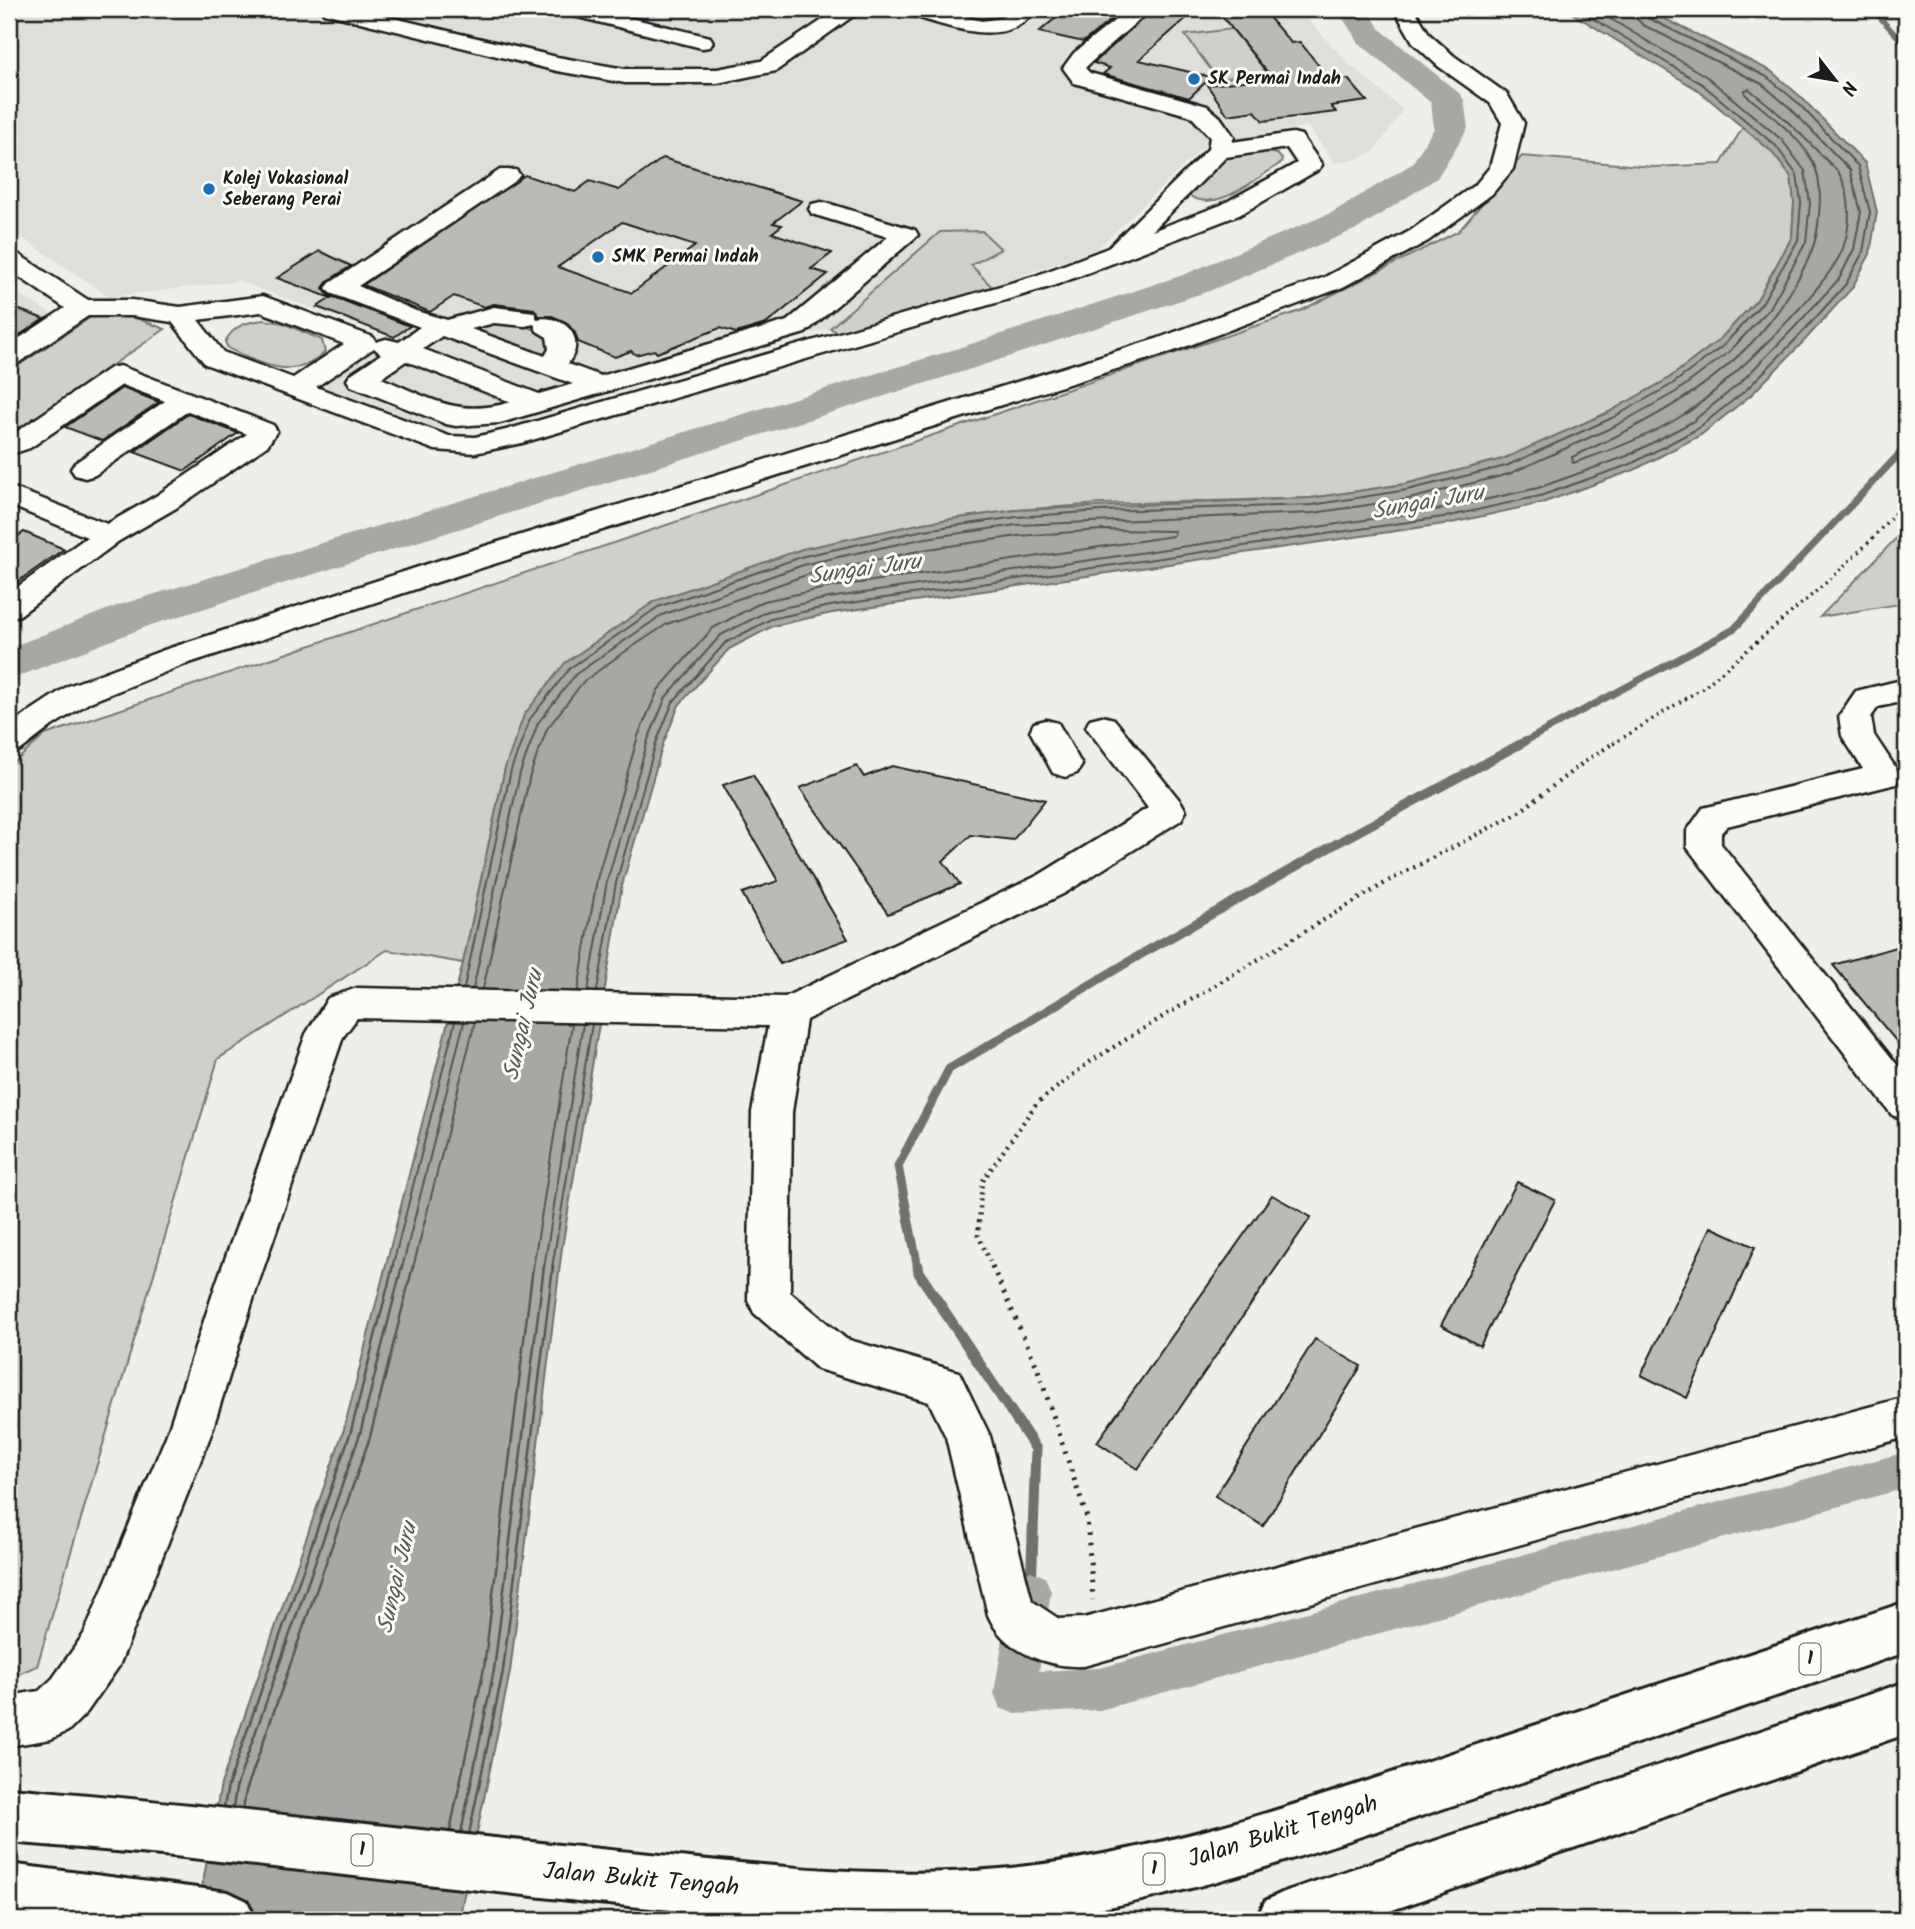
<svg xmlns="http://www.w3.org/2000/svg" width="1915" height="1929" viewBox="0 0 1915 1929" font-family="Kalam,sans-serif">
<style>
.built{fill:#e0deda}
.green{fill:#d0cfcc;stroke:#767674;stroke-width:2}
.water{fill:#a8a7a3;stroke:#706f6d;stroke-width:2}
.lines{fill:none;stroke-linecap:round;stroke-linejoin:round}
.shore-far1{stroke:#545452;stroke-width:2}
.shore{stroke:#545452;stroke-width:2.5}
.stream-far3{stroke:#706f6d;stroke-width:5}
.stream-far2{stroke:#706f6d;stroke-width:7}
.stream-far1{stroke:#706f6d;stroke-width:9}
.stream{stroke:#706f6d;stroke-width:11}
.canal{fill:#a8a7a3;fill-rule:evenodd}
.river{fill:#a8a7a3;fill-rule:evenodd}
.building{fill:#bbbab6;stroke:#1c1c1c;stroke-width:2;fill-rule:evenodd}
.minor-casing{stroke:#1c1c1c;stroke-width:5}
.highway-casing{stroke:#1c1c1c;stroke-width:6}
.path-far2{stroke:#1c1c1c;stroke-width:3.5;stroke-dasharray:2 4.5;stroke-linecap:butt}
.path-far1{stroke:#1c1c1c;stroke-width:4.5;stroke-dasharray:2 5;stroke-linecap:butt}
.path{stroke:#1c1c1c;stroke-width:5;stroke-dasharray:2.5 7;stroke-linecap:butt}
.minor{fill:#fdfcf7;fill-rule:evenodd}
.highway{fill:#fdfcf7;fill-rule:evenodd}
.poi-dot{fill:#1f6fb2;stroke:#fdfcf7;stroke-width:2.5}
.labels{text-anchor:middle;dominant-baseline:central;stroke-width:6;stroke-linejoin:round;paint-order:stroke}
.far-poi-label{font-size:18px;font-weight:bold;fill:#1c1c1c;stroke:#fdfcf7;text-anchor:start}
.shield{fill:#fdfcf7;stroke:#605f5e;stroke-width:2}
.shield-label{font-size:19px;font-weight:bold;fill:#1c1c1c}
.water-label{font-size:23px;font-style:italic;fill:#5b5b59;stroke:#fdfcf7}
.near-street-label{font-size:24px;fill:#1c1c1c;stroke:#fdfcf7}
</style>
<rect width="100%" height="100%" fill="#f0eeea"/>
<filter id="ink" filterUnits="userSpaceOnUse"><feTurbulence type="fractalNoise" baseFrequency=".0143" numOctaves="2"/><feDisplacementMap in="SourceGraphic" scale="14" xChannelSelector="R" yChannelSelector="G"/><feConvolveMatrix kernelMatrix="1 2 1 2 8 2 1 2 1" color-interpolation-filters="sRGB"/></filter>
<g filter="url(#ink)">
<g class="built">
<path d="M9 9H1298L1348 63 1403 110 1374 152 1356 159 1335 163 1307 126 1202 148 1098 248 992 287 971 265 1000 248 940 232 830 328 513 424 437 430 320 388 391 338 239 281 110 297 9 229Z"/>
<path d="M11 289 63 321 9 357V290Z"/>
</g>
<g class="green">
<path d="M1232 29 1267 73 1218 79 1185 35Z"/>
<path d="M1743 127 1771 151 1791 177 1794 202 1792 237 1757 300 1719 340 1668 379 1609 412 1503 459 1405 484 1311 498 1101 504 1016 510 923 523 505 768 463 963 387 950 218 1059 37 1666 9 1678V767L45 735 1300 311 1459 231 1522 156 1653 167 1721 164Z"/>
<path d="M1264 151 1277 154 1282 159 1281 163C1256 178 1215 216 1187 194L1188 190 1227 157Z"/>
<path d="M982 231 1001 249 971 265 992 287 840 334 830 328 940 232Z"/>
<path d="M94 315H128L165 329 15 432 9 429V372Z"/>
<path d="M493 319 539 330 551 341 547 355 470 327Z"/>
<path d="M264 320 283 323 322 340 325 352C296 382 260 364 228 348L225 342C234 325 246 322 264 320Z"/>
<path d="M1906 528V603L1820 617Z"/>
</g>
<path class="water" d="M1565 9H1645L1771 71 1801 97 1865 163 1877 212 1870 254 1852 288 1805 340 1751 395 1701 435 1634 470 1542 503 1451 523 832 613 773 626 729 649 679 705 663 744 622 885 562 1248 510 1672 459 1920H196L221 1784 344 1429 463 963 505 768 524 715 565 663 655 601 802 549 923 523 1016 510 1311 498 1405 484 1503 459 1609 412 1668 379 1719 340 1757 300 1792 237 1794 202 1791 177 1771 151 1698 90Z"/>
<g class="lines">
<g class="shore-far1">
<path d="M1749 89C1776 110 1800 132 1823 157 1829 163 1838 170 1841 177 1851 197 1851 223 1844 245 1833 284 1721 391 1685 414 1650 436 1612 450 1573 463L1572 457C1659 418 1748 370 1795 284 1807 263 1815 248 1818 225 1820 207 1822 184 1815 167 1802 136 1769 115 1745 94V90Z"/>
<path d="M464 988 511 770 530 719 570 668 658 607 804 556 924 530 1017 517 1101 511 1312 505 1407 490 1506 466 1612 418 1671 385 1723 346 1762 303 1798 240 1801 202 1797 175 1776 146 1702 84 1577 9"/>
<path d="M473 989 520 773 538 723 576 674 662 615 806 564 926 538 1017 525 1313 513 1409 499 1509 474 1615 426 1676 392 1729 352 1770 308 1806 242 1810 203 1805 171 1782 140 1707 77 1594 9"/>
<path d="M483 989 530 775 547 729 583 682 617 657 667 624 809 574 928 549 1019 536 1102 530 1175 531 1173 536 826 588 764 601 713 628 658 690 638 736 597 879 578 991"/>
<path d="M588 991 607 881 648 740 666 697 721 635 768 611 829 598 1448 508 1538 488 1627 456 1692 422 1740 383 1793 329 1839 279 1854 249 1861 212 1850 170 1791 109 1762 84 1643 25 1636 18 1635 9"/>
<path d="M597 991 616 883 656 743 673 702 725 643 771 619 830 606 1450 516 1540 496 1631 464 1697 429 1746 390 1800 335 1846 284 1863 252 1870 212 1858 166 1797 102 1767 77 1648 18 1644 9"/>
<path d="M392 1268 455 1022"/>
<path d="M402 1268 464 1022"/>
<path d="M413 1268 475 1022"/>
<path d="M533 1268 572 1024"/>
<path d="M544 1268 583 1024"/>
<path d="M552 1268 592 1024"/>
</g>
<g class="shore">
<path d="M224 1807 228 1786 351 1431 393 1266"/>
<path d="M233 1808 236 1788 360 1434 402 1266"/>
<path d="M243 1809 246 1791 370 1437 413 1266"/>
<path d="M450 1831 484 1668 533 1266"/>
<path d="M461 1833 494 1670 544 1266"/>
<path d="M469 1834 503 1671 553 1266"/>
</g>
<path class="stream-far3" d="M1872 9 1906 46"/>
<path class="stream-far2" d="M1520 744 1734 629 1906 447"/>
<path class="stream-far1" d="M918 1268 898 1166 949 1069 1145 952 1348 837 1524 742"/>
<path class="stream" d="M918 1266 919 1273 1036 1449 1031 1591"/>
<path class="canal" d="M1906 1452V1488L1100 1710 1015 1714 1000 1708 994 1693 1011 1591 1017 1577 1031 1571 1045 1577 1051 1591 1039 1671 1100 1668Z"/>
<path class="river" d="M1337 9H1367L1380 29 1459 93 1464 100 1468 128 1437 178 1359 228 1209 291 971 369 151 625 9 680V648L119 605 943 353 1183 275 1333 212 1412 164 1434 128 1431 103 1358 42Z"/>
</g>
<g class="building">
<path d="M1066 9H1125L1083 42 1039 32Z"/>
<path d="M1153 9H1197L1139 60 1211 77 1189 98 1103 74 1110 68 1094 63Z"/>
<path d="M1216 9H1262L1291 43 1300 42 1331 81 1348 79 1367 101 1331 106 1336 112 1263 121 1255 111 1228 115 1207 85 1272 78Z"/>
<path d="M663 158 802 201 773 223 782 225 772 233 832 253 811 269 828 274 766 324 736 333 720 328 657 353 654 350 636 355 631 351 615 357 578 342 575 333 566 322 552 316H539L534 309 494 304 484 307 454 296 430 312 363 285 525 175 575 192 590 181 619 190ZM622 222 695 246 632 293 558 267Z"/>
<path d="M320 251 351 266 328 281 323 288 328 295 410 326 394 337 317 307 331 298 277 278Z"/>
<path d="M9 306 44 319 9 342Z"/>
<path d="M122 388 159 402 102 441 65 427Z"/>
<path d="M188 414 238 433 185 471 134 452Z"/>
<path d="M24 532 64 549 9 588V542Z"/>
<path d="M857 766 864 777 892 766 1045 800 1013 840 971 835 943 861 960 884 888 914 800 788Z"/>
<path d="M753 775 848 939 780 964 742 893 778 881 723 785Z"/>
<path d="M1906 944V1053L1833 965Z"/>
<path d="M1517 1182 1555 1200 1480 1346 1441 1325Z"/>
<path d="M1272 1195 1311 1217 1138 1469 1097 1442Z"/>
<path d="M1711 1227 1755 1247 1687 1398 1641 1375Z"/>
<path d="M1315 1339 1361 1366 1263 1526 1215 1496Z"/>
</g>
<g class="lines">
<g class="minor-casing">
<g id="minor">
<path d="M321 9H356L557 57 625 69H717L761 61 839 9H863L776 71 717 83H625L557 71 324 13Z"/>
<path d="M559 9H593L710 37 713 42 710 47 702 48 562 13Z"/>
<path d="M900 9H934L982 21 1001 18 1013 9H1036C1006 53 944 24 903 13Z"/>
<path d="M1129 9H1151L1090 63 1085 68 1090 73 1207 106 1220 117 1234 137 1232 142 1293 133 1301 135 1322 165 1318 170 1239 215 1053 286 522 443 475 453 435 450 205 364 172 322 132 316H88L18 363 9 365V345L65 308 9 270V251L18 254 88 300H132L180 307 263 296 373 337 376 342 386 339 399 342 420 327 330 293 326 288 330 283 500 170H516L520 175 516 180 358 286 416 311 447 320 494 307 534 312 537 319C555 315 578 327 575 348 575 353 570 360 568 364L601 376 787 321 888 237 812 214 809 209 812 204 821 202 830 204 915 230 918 235 805 333 500 423 456 426 446 424 351 386 347 380 351 374 381 354 374 348 316 387 449 436 475 437 506 430 1035 276 1108 248 1208 149 1210 137 1191 116 1074 83 1063 68 1074 53ZM1287 148 1297 163 1221 205 1152 231 1226 157ZM261 312 344 344 293 378 223 352 198 320ZM494 323 525 326 534 324 537 331 547 337 549 349 545 356 471 329ZM442 336 573 384 539 394 423 349ZM406 361 511 402C456 418 431 398 381 378Z"/>
<path d="M1394 9H1414L1430 35 1454 56 1507 94 1524 123 1513 169 1492 194 1428 241 1343 287 1174 351 462 574 183 665 90 702 52 726 21 750 9 753V725L68 686 161 651 440 560 1156 339 1325 277 1410 231 1476 184 1490 167 1502 123 1490 103 1438 66 1414 44Z"/>
<path d="M120 366 273 425 277 431 267 446 176 508 119 541 20 615 9 618V593L87 537 9 505V486L107 524 156 496 247 434 188 411 95 475 85 478 75 475 71 469 75 463 165 401 122 385 30 448 9 455V437L110 368Z"/>
<path d="M1906 679V701L1878 707 1871 717 1874 735 1901 776 1896 784 1727 826 1721 833V844L1906 1076V1120L1892 1115 1687 847V831L1703 808 1863 769 1842 736 1839 716 1856 691Z"/>
<path d="M1102 716 1114 719 1181 802 1186 811 1181 820 1065 893 806 1020 792 1112 790 1292 846 1339 959 1372 990 1436 1032 1601 1059 1619 1084 1618 1906 1397V1437L1084 1666C1047 1668 1003 1651 988 1615L946 1437 929 1402 818 1369 754 1313 748 1300 752 1112 768 1026 357 1018 343 1037 258 1284 211 1434 119 1666 87 1712 68 1731 51 1739 9 1746V1696L39 1691 53 1678 84 1634 167 1434 216 1284 306 1034 328 998 357 988 785 997 1039 875 1148 808 1086 727 1090 719Z"/>
<path d="M1046 720 1058 723 1082 765 1077 773 1065 777 1053 773 1030 731 1034 723Z"/>
</g>
</g>
<g class="highway-casing">
<g id="highway">
<path d="M1906 1602V1652C1752 1704 1599 1756 1445 1808 1308 1854 1171 1903 1027 1920H778L587 1902 174 1856 9 1842V1788C217 1805 423 1832 630 1852 752 1864 877 1880 1000 1869 1153 1855 1298 1804 1443 1756 1597 1705 1752 1653 1906 1602Z"/>
<path d="M1906 1682V1734L1363 1920H1256L1265 1901 1284 1892Z"/>
<path d="M9 1864 228 1892 247 1901 256 1920 9 1918Z"/>
</g>
</g>
<path class="path-far2" d="M1613 744 1704 687 1827 582 1871 540 1906 500"/>
<path class="path-far1" d="M993 1268 978 1235 982 1182 1036 1104 1088 1063 1164 1016 1392 879 1518 813 1584 762 1615 742"/>
<path class="path" d="M992 1266 1037 1367 1087 1518 1093 1600"/>
<use href="#minor" class="minor"/>
<use href="#highway" class="highway"/>
</g>
</g>
<g class="poi-dot">
<circle cx="1194" cy="79" r="7"/>
<circle cx="209" cy="189" r="7"/>
<circle cx="598" cy="257" r="7"/>
</g>
<g class="labels">
<g class="far-poi-label">
<text x="1208" y="79">SK Permai Indah</text>
<text x="223" y="179">Kolej Vokasional<tspan x="223" dy="21">Seberang Perai</tspan></text>
<text x="612" y="257">SMK Permai Indah</text>
</g>
<g class="shield">
<rect x="1799.5" y="1643.5" width="21" height="31" rx="5"/>
<rect x="351.5" y="1834.5" width="21" height="31" rx="5"/>
<rect x="1143.5" y="1853.5" width="21" height="31" rx="5"/>
</g>
<g class="shield-label">
<text x="1810" y="1659">1</text>
<text x="362" y="1850">1</text>
<text x="1154" y="1869">1</text>
</g>
<g class="water-label">
<text transform="translate(1428 503) rotate(-10)">Sungai Juru</text>
<text transform="translate(865 570) rotate(-8)">Sungai Juru</text>
<text transform="translate(524 1025) rotate(-77)">Sungai Juru</text>
<text transform="translate(398 1578) rotate(-77)">Sungai Juru</text>
</g>
<g class="near-street-label">
<text transform="translate(1283 1832) rotate(-17)">Jalan Bukit Tengah</text>
<text transform="translate(641 1880) rotate(5)">Jalan Bukit Tengah</text>
</g>
</g>
<rect width="1915" height="1929" fill="none" stroke="#fdfcf7" stroke-width="35"/>
<rect x="18" y="18" width="1880" height="1894" fill="none" stroke="#1c1c1c" stroke-width="2.5" filter="url(#ink)"/>
<g transform="translate(1835 80) rotate(121)" stroke="#fdfcf7" stroke-width="5" paint-order="stroke">
<path d="M0-5L12 26L0 18L-12 26Z" fill="#1c1c1c"/>
<text y="-10" font-size="19" font-weight="bold" text-anchor="middle" fill="#1c1c1c">N</text>
</g>
</svg>
